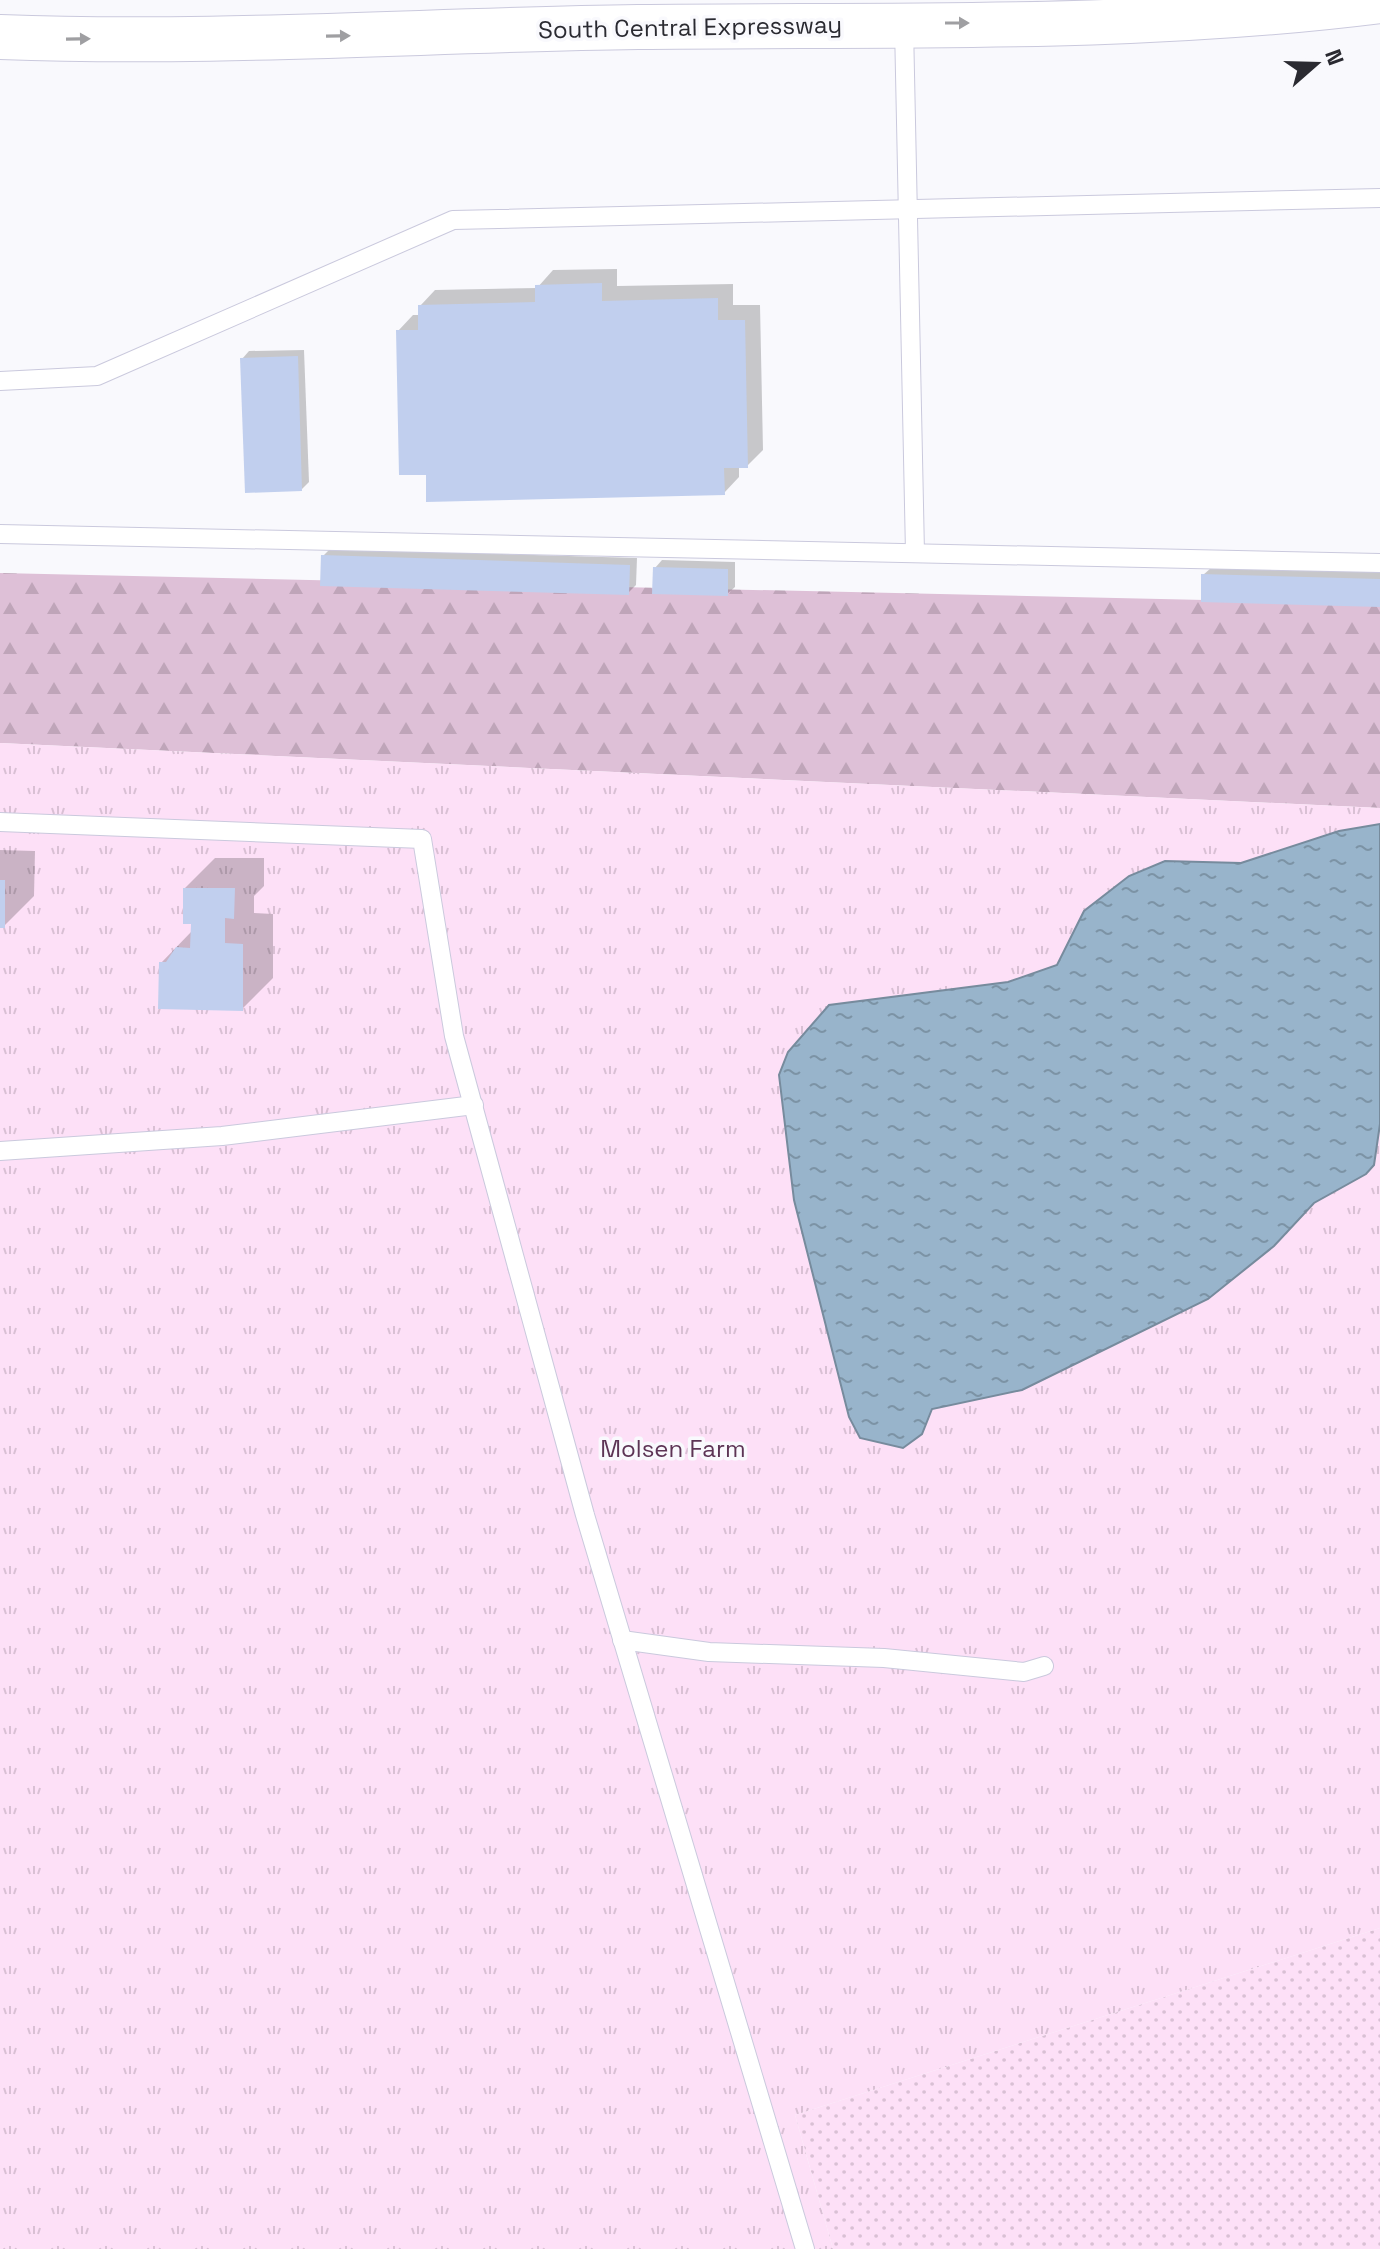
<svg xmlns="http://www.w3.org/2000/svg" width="1380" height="2249" viewBox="0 0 1380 2249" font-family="'Space Grotesk',sans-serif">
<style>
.grass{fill:url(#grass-dots)}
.forest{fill:url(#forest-firs)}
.park{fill:url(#park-tufts)}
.water{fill:url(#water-ripples);stroke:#778b9d;stroke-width:2}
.shadow{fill:#0003}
.building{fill:#c1cfee}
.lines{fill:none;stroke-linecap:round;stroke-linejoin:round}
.service-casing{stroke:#cac9dd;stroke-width:20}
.secondary-casing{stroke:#cac9dd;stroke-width:46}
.service{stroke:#fff;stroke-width:18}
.secondary{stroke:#fff;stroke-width:44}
.oneway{fill:#9f9fa2}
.labels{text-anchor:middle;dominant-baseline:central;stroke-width:7;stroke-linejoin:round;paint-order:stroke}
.street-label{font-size:24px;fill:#2a2a31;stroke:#f9f9fd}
.park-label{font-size:24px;fill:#5d3455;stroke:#f9f9fd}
</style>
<defs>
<pattern id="grass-dots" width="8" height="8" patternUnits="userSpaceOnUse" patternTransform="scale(2)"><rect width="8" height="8" fill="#fde0f7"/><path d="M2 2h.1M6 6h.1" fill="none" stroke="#d9c0d4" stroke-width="1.8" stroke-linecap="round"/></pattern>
<pattern id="forest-firs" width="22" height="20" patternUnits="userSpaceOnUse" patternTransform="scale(2)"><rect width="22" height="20" fill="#dec0d7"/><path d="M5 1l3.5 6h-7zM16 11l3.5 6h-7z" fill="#bfa5b9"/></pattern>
<pattern id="park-tufts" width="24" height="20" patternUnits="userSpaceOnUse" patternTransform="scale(2)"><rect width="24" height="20" fill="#fde0f7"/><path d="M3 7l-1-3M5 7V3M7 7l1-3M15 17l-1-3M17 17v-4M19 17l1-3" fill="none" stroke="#d9c0d4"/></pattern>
<pattern id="water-ripples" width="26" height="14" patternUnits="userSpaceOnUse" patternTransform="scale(2)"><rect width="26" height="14" fill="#98b4cb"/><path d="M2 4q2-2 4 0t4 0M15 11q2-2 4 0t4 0" fill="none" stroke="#7c93a5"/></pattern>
</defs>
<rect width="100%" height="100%" fill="#f9f9fd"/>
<path class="grass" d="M1380 1928V2249H833L795 2115Z"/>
<path class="forest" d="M0 573 1380 604V808L0 743Z"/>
<path class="park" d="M0 743 1380 808V1928L795 2115 833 2249H0Z"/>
<path class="water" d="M1380 824V1124L1374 1165 1366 1174 1314 1203 1274 1246 1208 1299 1022 1390 932 1409 922 1434 903 1448 860 1438 849 1417 794 1200 779 1075 788 1052 829 1005 1008 982 1057 965 1084 911 1129 876 1165 861 1241 863 1339 831Z"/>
<g class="shadow">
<path d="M617 269V286L733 284V305H760L763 450 747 466H739V477L724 493 428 473 398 331 413 315H420V306L435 290 537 288 553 270Z"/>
<path d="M304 350 309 482 302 489 242 359 249 351Z"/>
<path d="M330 549 637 558 636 585 628 593 323 556Z"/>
<path d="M662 560 735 562V587L727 594 655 568Z"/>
<path d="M1211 568 1380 572V605L1203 575Z"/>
<path d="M0 850 35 851 34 896 4 926H0Z"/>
<path d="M215 858H264V886L254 896V913L273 914V978L242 1009 161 963 191 932 193 922 185 888Z"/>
</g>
<g class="building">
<path d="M602 283V301L718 298V320H745L748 468H724L725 495 426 502V475H399L396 330H418V305L535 302V285Z"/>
<path d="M298 356 302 491 245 493 240 358Z"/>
<path d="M321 555 630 565 629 595 320 586Z"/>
<path d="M653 567 728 569V596L652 594Z"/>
<path d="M1201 574 1380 579V607L1201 602Z"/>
<rect x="0" y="880" width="5" height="48"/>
<path d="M183 888H235L234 919 225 918V943L243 944V1011L158 1009 159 962H166L176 947 190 948 191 924H183Z"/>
</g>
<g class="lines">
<g class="service-casing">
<g id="service">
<path d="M904 26 915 553"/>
<path d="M0 381 97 376 453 220 1380 198"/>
<path d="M0 534 1380 563"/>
<path d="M0 822 422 839 454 1036 585 1515 805 2249"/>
<path d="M0 1151 222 1136 474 1105"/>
<path d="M622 1640 709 1652 884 1658 1024 1672 1044 1666"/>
</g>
</g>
<g class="secondary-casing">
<path id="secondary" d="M0 37C213 45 426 30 638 27 885 24 1135 32 1380 1"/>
</g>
<use href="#service" class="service"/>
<use href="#secondary" class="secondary"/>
</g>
<defs><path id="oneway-solid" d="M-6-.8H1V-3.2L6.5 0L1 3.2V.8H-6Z" transform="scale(2)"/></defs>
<g class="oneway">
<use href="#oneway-solid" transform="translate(957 23)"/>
<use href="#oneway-solid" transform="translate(338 36) rotate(-1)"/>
<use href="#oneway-solid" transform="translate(78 39) rotate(-1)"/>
</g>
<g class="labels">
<g class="street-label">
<text transform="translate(690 27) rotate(-1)">South Central Expressway</text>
</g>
<g class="park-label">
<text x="673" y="1448">Molsen Farm</text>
</g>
</g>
<g transform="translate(1316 64) rotate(70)" stroke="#f9f9fd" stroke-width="6" paint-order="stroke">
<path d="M0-6L14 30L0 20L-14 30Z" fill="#2a2a31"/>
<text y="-12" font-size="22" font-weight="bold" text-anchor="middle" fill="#2a2a31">N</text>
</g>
</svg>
